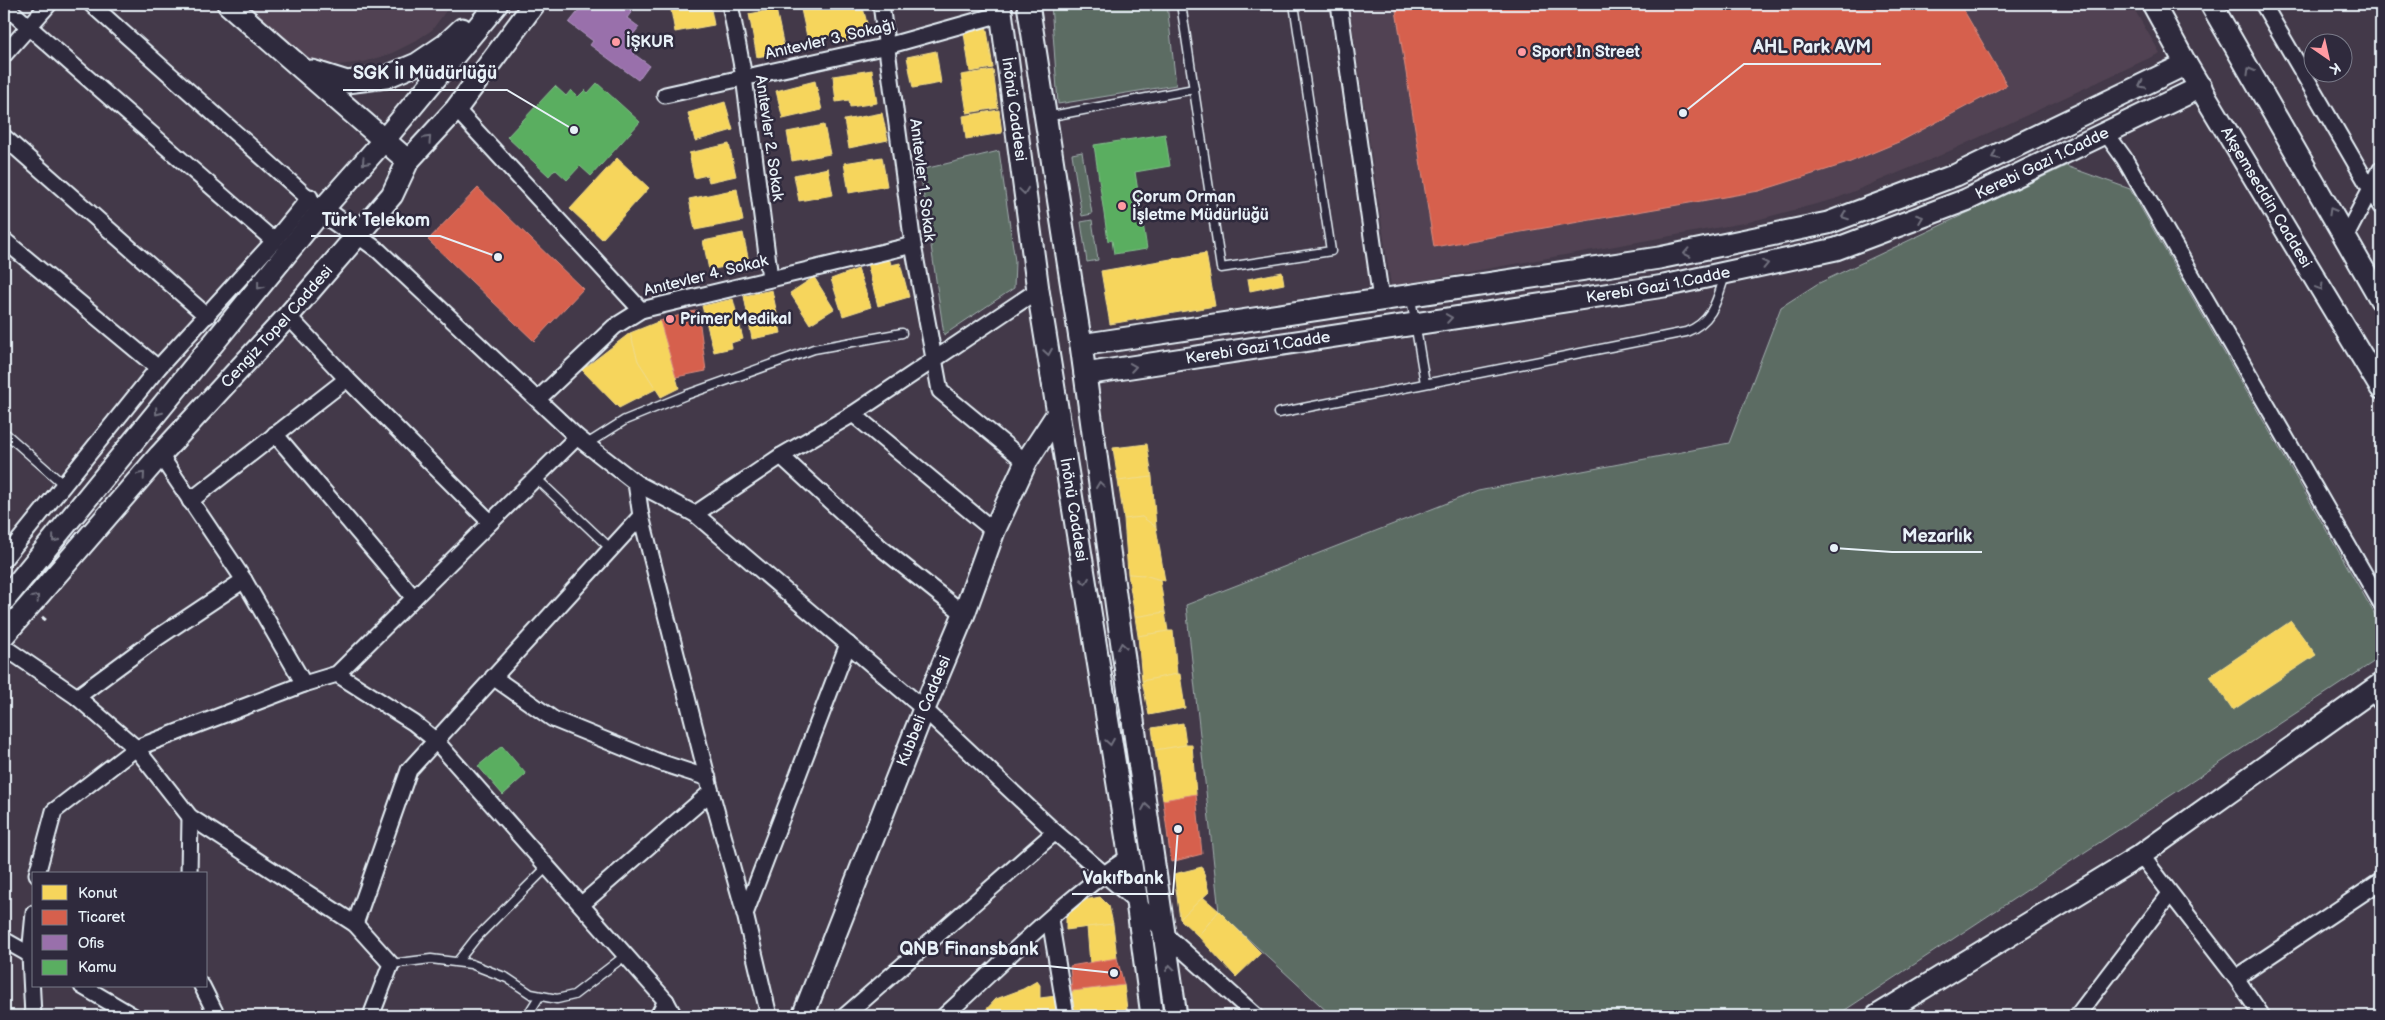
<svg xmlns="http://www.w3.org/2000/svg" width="2385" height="1020" viewBox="0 0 2385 1020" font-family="'Balsamiq Sans',sans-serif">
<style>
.built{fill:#514352}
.green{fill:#5b6c64;stroke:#a2aeae}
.homes{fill:#f6d55c;stroke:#f2dd8b}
.shops{fill:#d6604d;stroke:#db8c80}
.offices{fill:#9970ab;stroke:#b197c2}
.public{fill:#5aae61;stroke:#85c28e}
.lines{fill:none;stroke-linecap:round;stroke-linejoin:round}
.lane-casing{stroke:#e8f1f8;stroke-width:11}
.street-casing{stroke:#e8f1f8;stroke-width:19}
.secondary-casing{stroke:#e8f1f8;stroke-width:25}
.path{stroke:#e8f1f8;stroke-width:3;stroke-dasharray:5 4;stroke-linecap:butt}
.lane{stroke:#2f2a3d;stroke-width:8}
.street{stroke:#2f2a3d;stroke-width:15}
.secondary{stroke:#2f2a3d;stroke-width:21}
.oneway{stroke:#70707e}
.poi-dot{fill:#ff9aa2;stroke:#2f2a3d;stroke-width:2}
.labels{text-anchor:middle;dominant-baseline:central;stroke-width:5;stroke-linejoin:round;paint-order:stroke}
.street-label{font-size:16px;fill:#e8f1f8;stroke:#2f2a3d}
.poi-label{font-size:16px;font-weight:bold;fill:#e8f1f8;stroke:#2f2a3d;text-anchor:start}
.leader{fill:none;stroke:#e8f1f8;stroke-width:2}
.callout-dot{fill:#e8f1f8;stroke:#2f2a3d;stroke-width:2}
.callout-label{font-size:18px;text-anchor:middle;font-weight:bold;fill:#e8f1f8;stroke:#2f2a3d;stroke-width:5;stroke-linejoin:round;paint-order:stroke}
</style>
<rect width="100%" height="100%" fill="#433949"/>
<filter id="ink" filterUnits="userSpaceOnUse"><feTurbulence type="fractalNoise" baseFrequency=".02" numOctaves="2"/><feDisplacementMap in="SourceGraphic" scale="10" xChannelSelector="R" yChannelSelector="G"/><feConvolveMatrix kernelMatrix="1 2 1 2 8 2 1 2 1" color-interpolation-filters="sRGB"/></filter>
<g filter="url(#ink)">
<g class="built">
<path d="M244 4H451L432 30 412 43 390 54 364 62 338 65 320 63 300 56Z"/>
<path d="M1349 4H2131L2160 53 1941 155 1835 199 1749 222 1391 286Z"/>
</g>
<g class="green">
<path d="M1051 4H1167L1176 85 1058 104Z"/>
<path d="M999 151 1015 261 1014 288 944 335 920 170Z"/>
<path d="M1082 152 1092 214 1082 216 1072 154Z"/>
<path d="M2066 166 2130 189 2381 625V657L1836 1016H1332L1219 912 1186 605 1478 491 1729 443 1781 307 1817 284Z"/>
<path d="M1092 220 1098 260 1087 262 1081 222Z"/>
</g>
<g class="homes">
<path d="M710 4 714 25 675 32 670 5Z"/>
<path d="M806 4H862L870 35 839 43 837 34 808 41 800 5Z"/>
<path d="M904 4H943L904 9Z"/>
<path d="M776 9 785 52 757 57 749 14Z"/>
<path d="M986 24 993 68 970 72 963 27Z"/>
<path d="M936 51 941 83 913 88 907 57Z"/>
<path d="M872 70 877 103 850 107 849 100 836 102 833 76Z"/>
<path d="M993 70 998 108 967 113 961 75Z"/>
<path d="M815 81 822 110 783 119 776 91Z"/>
<path d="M725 102 733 130 695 141 688 113Z"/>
<path d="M999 110 1002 133 966 139 963 116Z"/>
<path d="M882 113 888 140 849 148 844 120Z"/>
<path d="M824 125 830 154 792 161 787 132Z"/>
<path d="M729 144 736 176 709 182 707 175 694 178 689 153Z"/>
<path d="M882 157 887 186 849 193 844 163Z"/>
<path d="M617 158 649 188 602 239 570 209Z"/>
<path d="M828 168 833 195 799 201 794 175Z"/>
<path d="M737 189 743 221 695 230 689 199Z"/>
<path d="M743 233 749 262 709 270 703 241Z"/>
<path d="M1206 253 1215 306 1110 324 1101 271Z"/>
<path d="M889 257 891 265 900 263 909 297 878 306 867 263Z"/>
<path d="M858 269 871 307 843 316 831 279Z"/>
<path d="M1282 272 1284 284 1250 291 1248 279Z"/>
<path d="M814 277 834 309 810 324 790 293Z"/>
<path d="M772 290 781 333 752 339 744 296Z"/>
<path d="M733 299 743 339 731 343 732 348 714 352 702 306Z"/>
<path d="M660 321 679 388 661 397 638 361 630 333Z"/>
<path d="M630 333 638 361 656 389 619 408 582 370Z"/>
<path d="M1147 444 1152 477 1118 481 1113 448Z"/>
<path d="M1152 477 1156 527 1142 517 1124 519 1118 481Z"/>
<path d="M1142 517 1156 527 1165 581 1144 575 1128 574 1124 519Z"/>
<path d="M1128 574 1144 575 1160 580 1165 612 1135 617Z"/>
<path d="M1165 612 1168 631 1138 636 1135 617Z"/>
<path d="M2291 621 2316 655 2233 710 2210 676Z"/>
<path d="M1168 631H1173L1177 674 1142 681 1138 636Z"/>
<path d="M1177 674H1180L1185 708 1149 715 1142 681Z"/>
<path d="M1183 723 1186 745 1155 750 1152 728Z"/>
<path d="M1186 745H1192L1196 794 1163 800 1155 750Z"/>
<path d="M1202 867 1209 892 1180 919 1174 874Z"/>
<path d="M1100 897 1109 906 1113 924 1066 930V915L1079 901Z"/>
<path d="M1203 897 1219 911 1198 936 1180 919Z"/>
<path d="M1219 911 1261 953 1236 977 1198 936Z"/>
<path d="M1113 924 1117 958 1090 964 1087 927Z"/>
<path d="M1037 981 1040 985V998L1056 996 1058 1016H980L996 999 1023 989Z"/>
<path d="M1124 985 1127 1009 1075 1014 1072 991Z"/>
<path d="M1127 1009 1128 1016H1083V1013Z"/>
</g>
<g class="shops">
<path d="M1395 4H1960L2007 85 1901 141 1848 163 1759 191 1434 247Z"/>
<path d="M478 188 583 289 534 341 428 240Z"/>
<path d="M698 310 706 371 676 377 660 321Z"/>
<path d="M1196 794 1202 854 1171 862 1163 800Z"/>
<path d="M1117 958 1124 985 1072 991 1070 966Z"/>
</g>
<path class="offices" d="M584 4H613L622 10 626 4 635 7 627 18 639 27 632 36 642 44 634 54 649 65 638 80 590 45 593 41 569 23Z"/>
<g class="public">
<path d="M597 83 640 122 591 176 580 166 567 180 555 169 549 176 507 137 555 86 566 96 571 90 578 97 585 90 588 93Z"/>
<path d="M1165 134 1170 166 1135 172 1147 249 1114 254 1112 240 1108 241 1094 145Z"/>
<path d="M502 746 526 774 503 795 478 766Z"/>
</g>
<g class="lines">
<g class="lane-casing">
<g id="lane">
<path d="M1181 4 1221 268 1331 251 1294 4"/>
<path d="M1046 117 1194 89"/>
<path d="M1411 298 1425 383"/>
<path d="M1278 413 1686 332C1713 322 1717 300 1725 275"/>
<path d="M4 432 64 485"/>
<path d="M587 444 625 420 686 395 814 349 902 333"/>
<path d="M535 477 611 549"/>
<path d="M458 961 476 938 548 866"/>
<path d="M391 964 431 959 471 964 507 978 531 994 557 999 574 995 626 955"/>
<path d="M527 1016 539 997"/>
</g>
</g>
<g class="street-casing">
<g id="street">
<path d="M91 4 315 204"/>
<path d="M730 4 744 77 770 278"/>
<path d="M881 4 913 245 940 391 1026 462"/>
<path d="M1339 4 1381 300"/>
<path d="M2263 4 2381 207"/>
<path d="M4 5 274 241"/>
<path d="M4 55 49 4"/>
<path d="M665 95 887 46 1001 14"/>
<path d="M456 109 641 310"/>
<path d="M2106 133 2124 158 2381 603"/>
<path d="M4 137 207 316"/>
<path d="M357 235 379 251 577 437 636 483 695 514 924 709 1055 832 1137 902 1166 935 1256 1016"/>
<path d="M2346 236 2381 169"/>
<path d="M4 240 158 368"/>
<path d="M288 316 347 379 489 521"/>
<path d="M538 399 614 327 641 310 913 245"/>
<path d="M853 414 994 531"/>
<path d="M275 434 414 598"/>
<path d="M160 455 244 580 304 684"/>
<path d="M781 456 880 547 964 614"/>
<path d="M636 483 641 516 711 792 745 914 769 1016"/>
<path d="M190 501 347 379"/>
<path d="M695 514 781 456 853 414 1038 290"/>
<path d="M4 559 158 368 274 241 310 197"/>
<path d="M4 647 77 697 136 748 190 817 355 924 391 964 371 1016"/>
<path d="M337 674 414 723 435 740 666 1001 674 1016"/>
<path d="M493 677 553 719 659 762 708 778"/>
<path d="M2372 691 2381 703"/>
<path d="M77 697 157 638 244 580"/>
<path d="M2141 855 2236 978 2262 1016"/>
<path d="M37 874 54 811 136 748 304 684 337 674 577 437"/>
<path d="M189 874 190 817"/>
<path d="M582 904 711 792"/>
<path d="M745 914 848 644"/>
<path d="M1050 919 1066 1016"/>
<path d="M355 924 409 770 641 516"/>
<path d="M4 940 34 957"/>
<path d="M2236 978 2381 881"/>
<path d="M82 986 133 1016"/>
<path d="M202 986 217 1016"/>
<path d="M33 1016 30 955 34 913"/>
<path d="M658 1016 666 1001"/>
<path d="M845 1016 1055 832"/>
<path d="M944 1016C1004 962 1061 901 1129 857"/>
<path d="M2077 1016 2170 894"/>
</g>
</g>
<g class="secondary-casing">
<g id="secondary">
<path d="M228 4 408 161"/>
<path id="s1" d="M1000 4 1038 290 1137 902 1152 1016"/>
<path d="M1028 4 1081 345 1120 631 1176 1016"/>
<path id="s2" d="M2153 4 2186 64 2381 388"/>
<path d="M2211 4 2381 300"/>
<path d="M312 71 347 82 386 77 417 64 445 45 462 29"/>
<path d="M322 210 357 235"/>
<path d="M1081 345 1659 258 1828 223 1956 175 2186 64"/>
<path id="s3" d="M1085 374 1664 286 1836 249 1966 200 2201 87"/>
<path d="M4 600 322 210 385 139 497 4"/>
<path id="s4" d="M4 635 160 455 288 316 392 195 408 161 456 109 534 4"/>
<path id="s5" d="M803 1016 924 709 964 614 994 531 1026 462 1058 413"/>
<path d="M1877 1016 2141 855 2381 684"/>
</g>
</g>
<path class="path" d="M42 617 48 622"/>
<use href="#lane" class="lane"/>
<use href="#street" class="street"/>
<use href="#secondary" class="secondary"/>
</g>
<defs><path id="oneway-chevron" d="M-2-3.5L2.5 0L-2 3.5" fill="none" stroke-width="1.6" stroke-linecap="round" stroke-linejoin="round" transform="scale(1.25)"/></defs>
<g class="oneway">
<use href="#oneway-chevron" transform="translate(2250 71) rotate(-120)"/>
<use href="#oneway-chevron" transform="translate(2142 85) rotate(154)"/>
<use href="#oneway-chevron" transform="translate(428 139) rotate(-47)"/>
<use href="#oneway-chevron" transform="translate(1995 156) rotate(154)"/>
<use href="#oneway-chevron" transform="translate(365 162) rotate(132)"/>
<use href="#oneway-chevron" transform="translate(1024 191) rotate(82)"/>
<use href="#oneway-chevron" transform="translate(2332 211) rotate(-120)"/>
<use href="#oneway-chevron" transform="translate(1845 216) rotate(159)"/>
<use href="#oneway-chevron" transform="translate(1920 218) rotate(-21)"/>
<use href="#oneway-chevron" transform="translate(1687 253) rotate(168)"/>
<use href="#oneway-chevron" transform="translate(1765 264) rotate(-12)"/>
<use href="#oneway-chevron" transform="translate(260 286) rotate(129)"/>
<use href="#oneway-chevron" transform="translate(2320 287) rotate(59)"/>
<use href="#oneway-chevron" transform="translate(1449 318) rotate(-9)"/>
<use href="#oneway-chevron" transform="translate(1048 352) rotate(81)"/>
<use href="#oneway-chevron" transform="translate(1133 367) rotate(-9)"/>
<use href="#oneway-chevron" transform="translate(158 412) rotate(129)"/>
<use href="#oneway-chevron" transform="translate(142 475) rotate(-49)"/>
<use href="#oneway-chevron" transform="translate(1100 485) rotate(-98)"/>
<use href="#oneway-chevron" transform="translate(55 539) rotate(129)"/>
<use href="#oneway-chevron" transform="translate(1085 581) rotate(81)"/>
<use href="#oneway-chevron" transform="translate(36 598) rotate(-49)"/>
<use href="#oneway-chevron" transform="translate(1122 646) rotate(-99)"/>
<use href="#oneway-chevron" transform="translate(1110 742) rotate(81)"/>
<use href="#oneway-chevron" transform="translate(1146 807) rotate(-99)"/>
<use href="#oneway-chevron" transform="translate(1170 968) rotate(-97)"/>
</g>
</g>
<g class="poi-dot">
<circle cx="616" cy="42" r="5"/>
<circle cx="1522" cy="52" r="5"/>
<circle cx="1122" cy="206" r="5"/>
<circle cx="670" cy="319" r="5"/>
</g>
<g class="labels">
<g class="street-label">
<text transform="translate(830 40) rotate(-13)">Anıtevler 3. Sokağı</text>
<text stroke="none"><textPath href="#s1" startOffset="106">İnönü Caddesi</textPath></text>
<text transform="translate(769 138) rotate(82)">Anıtevler 2. Sokak</text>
<text stroke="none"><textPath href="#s3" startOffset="985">Kerebi Gazi 1.Cadde</textPath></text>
<text transform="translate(922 180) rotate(83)">Anıtevler 1. Sokak</text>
<text stroke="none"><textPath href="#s2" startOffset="224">Akşemseddin Caddesi</textPath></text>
<text transform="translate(706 276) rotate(-14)">Anıtevler 4. Sokak</text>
<text stroke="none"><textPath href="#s3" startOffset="580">Kerebi Gazi 1.Cadde</textPath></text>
<text stroke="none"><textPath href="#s4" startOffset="412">Cengiz Topel Caddesi</textPath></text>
<text stroke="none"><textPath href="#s3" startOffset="175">Kerebi Gazi 1.Cadde</textPath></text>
<text stroke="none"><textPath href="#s1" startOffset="511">İnönü Caddesi</textPath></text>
<text stroke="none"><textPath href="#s5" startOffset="328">Kubbeli Caddesi</textPath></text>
</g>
<g class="poi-label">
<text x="626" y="42">İŞKUR</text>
<text x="1532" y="52">Sport In Street</text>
<text x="1132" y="197">Çorum Orman<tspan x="1132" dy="18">İşletme Müdürlüğü</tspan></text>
<text x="680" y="319">Primer Medikal</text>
</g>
</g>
<path class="leader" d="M1683 113L1744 64H1881M574 130L507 90H343M498 257L440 236H311M1834 548L1892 552H1982M1178 829L1173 894H1072M1114 973L1048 966H889"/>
<g class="callout-dot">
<circle cx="1683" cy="113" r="5"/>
<circle cx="574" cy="130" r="5"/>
<circle cx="498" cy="257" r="5"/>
<circle cx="1834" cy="548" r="5"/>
<circle cx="1178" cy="829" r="5"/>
<circle cx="1114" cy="973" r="5"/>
</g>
<g class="callout-label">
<text x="1812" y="53">AHL Park AVM</text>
<text x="425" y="79">SGK İl Müdürlüğü</text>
<text x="376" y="226">Türk Telekom</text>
<text x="1937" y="542">Mezarlık</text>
<text x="1123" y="884">Vakıfbank</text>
<text x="969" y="955">QNB Finansbank</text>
</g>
<rect width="2385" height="1020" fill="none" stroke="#2f2a3d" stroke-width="20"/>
<rect x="10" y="10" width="2365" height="1000" fill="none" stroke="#e8f1f8" stroke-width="2" filter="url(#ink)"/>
<rect x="32" y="872" width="175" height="115" fill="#2f2a3d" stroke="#797a88"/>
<rect x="42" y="885" width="25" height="15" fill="#f6d55c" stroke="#797a88"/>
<text x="78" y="898" font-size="15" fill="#e8f1f8">Konut</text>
<rect x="42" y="910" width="25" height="15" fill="#d6604d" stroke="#797a88"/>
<text x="78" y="922" font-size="15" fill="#e8f1f8">Ticaret</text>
<rect x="42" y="935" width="25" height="15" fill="#9970ab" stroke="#797a88"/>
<text x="78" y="948" font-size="15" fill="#e8f1f8">Ofis</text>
<rect x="42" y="960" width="25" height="15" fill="#5aae61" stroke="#797a88"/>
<text x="78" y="972" font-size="15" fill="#e8f1f8">Kamu</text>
<g transform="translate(2328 58) rotate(146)"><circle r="24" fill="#2f2a3d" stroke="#797a88"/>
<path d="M0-4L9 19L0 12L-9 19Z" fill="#ff9aa2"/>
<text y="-8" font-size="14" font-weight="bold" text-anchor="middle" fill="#e8f1f8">K</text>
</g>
</svg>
